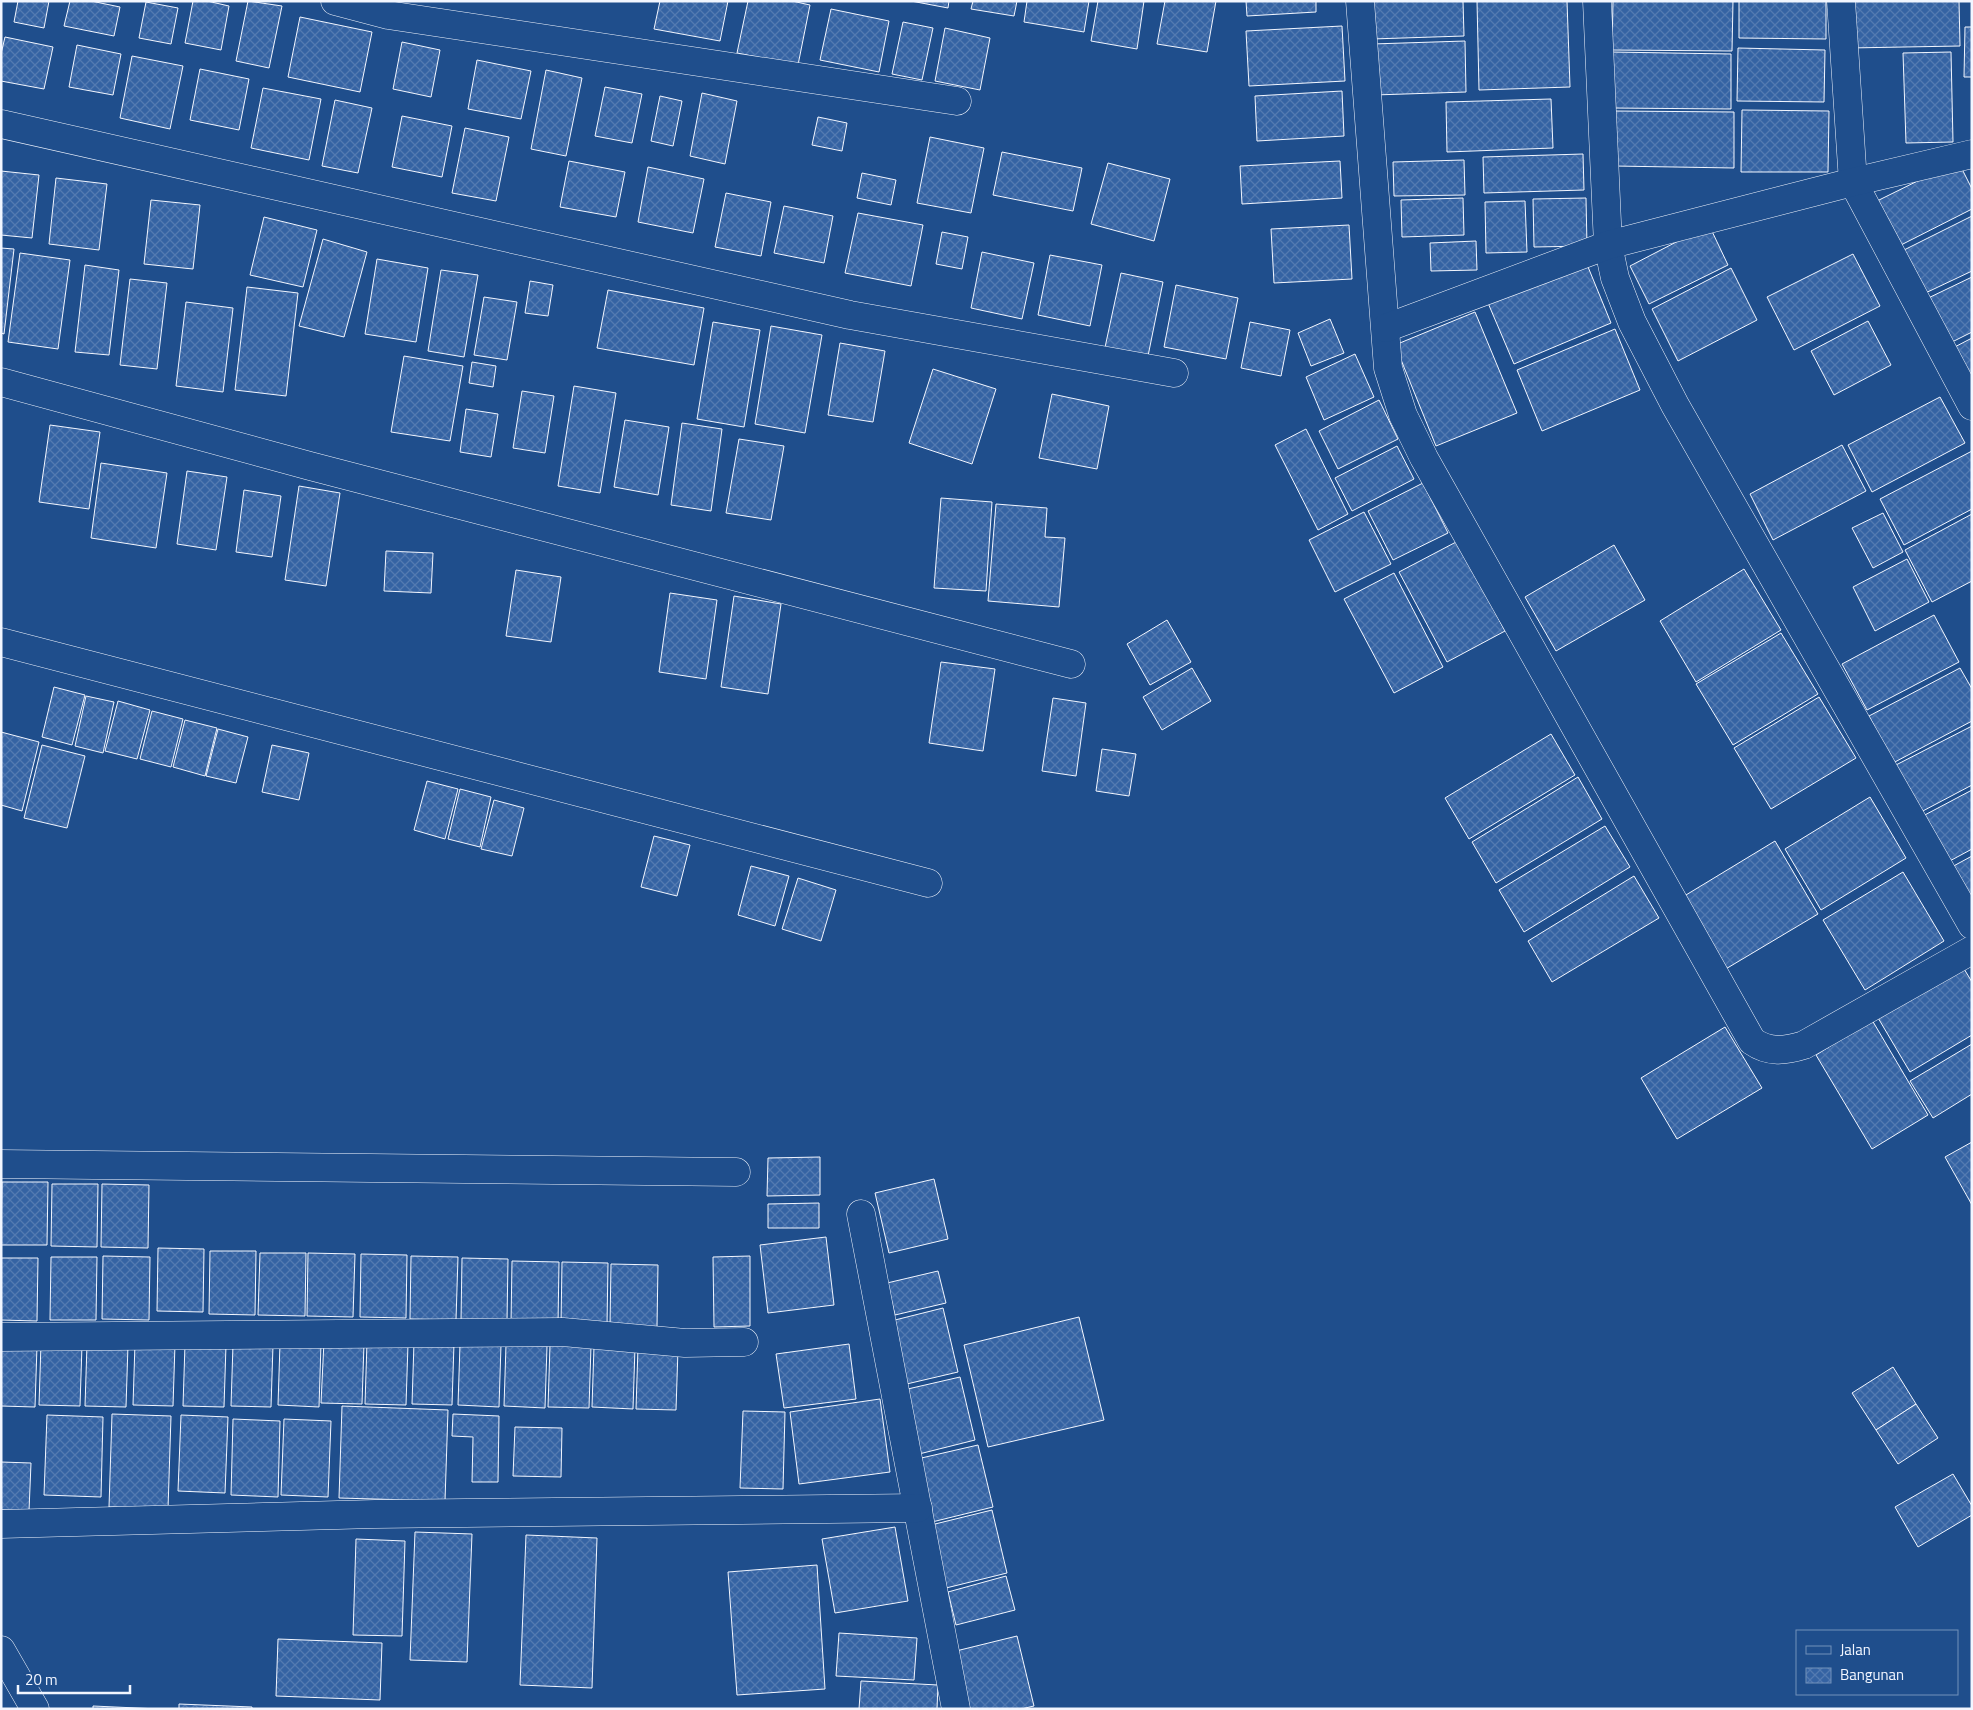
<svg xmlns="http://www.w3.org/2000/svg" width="1973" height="1710" viewBox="0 0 1973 1710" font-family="'Titillium Web',sans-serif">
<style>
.building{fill:url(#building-cross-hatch);stroke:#f2f6ff}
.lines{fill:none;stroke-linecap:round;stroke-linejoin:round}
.minor-casing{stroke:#f2f6ff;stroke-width:29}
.minor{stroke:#1f4e8c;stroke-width:28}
</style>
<defs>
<pattern id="building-cross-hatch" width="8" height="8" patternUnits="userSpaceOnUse" patternTransform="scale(1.25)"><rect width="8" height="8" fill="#3563a3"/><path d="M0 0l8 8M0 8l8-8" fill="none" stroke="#537ab1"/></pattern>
</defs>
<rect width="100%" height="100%" fill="#1f4e8c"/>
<g class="building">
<path d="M18 1H49L44 28 14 22Z"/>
<path d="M70 1H91L120 7 114 36 64 26Z"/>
<path d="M193 1H207L229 6 221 50 185 43Z"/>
<path d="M248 1 282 6 269 68 236 61Z"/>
<path d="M660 1H728L720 41 654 29Z"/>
<path d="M748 1H792L810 5 798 65 737 53Z"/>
<path d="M911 1H949L948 8Z"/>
<path d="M973 1H1017L1014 16 971 9Z"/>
<path d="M1027 1H1089L1084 32 1024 22Z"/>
<path d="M1098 1H1144L1137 49 1091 41Z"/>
<path d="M1165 1H1216L1207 52 1157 44Z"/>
<path d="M1246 1H1316V12L1247 16Z"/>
<path d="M1371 1H1463L1464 36 1372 39Z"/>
<path d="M1477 1H1567L1570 87 1479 90Z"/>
<path d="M1613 1H1733L1732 51 1612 50Z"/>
<path d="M1739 1H1826V39L1739 38Z"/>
<path d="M1848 1H1959L1960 46 1849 48Z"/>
<path d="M146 2 178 8 171 44 139 38Z"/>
<path d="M831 9 889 21 879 72 820 60Z"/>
<path d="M300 17 372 32 360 92 288 77Z"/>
<path d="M903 22 933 28 922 80 892 74Z"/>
<path d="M1342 26 1345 81 1249 86 1246 31Z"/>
<path d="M1965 27H1972V77H1964Z"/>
<path d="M945 28 990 38 980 90 935 81Z"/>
<path d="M5 37 53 47 44 89 1 81V54Z"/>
<path d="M1465 41 1466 92 1374 95 1372 44Z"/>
<path d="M402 42 440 50 431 97 393 89Z"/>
<path d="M77 45 121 54 113 95 69 87Z"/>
<path d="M1738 48 1825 50 1824 102 1737 101Z"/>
<path d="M1611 52 1731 54V109L1611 108Z"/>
<path d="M1951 52 1953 142 1906 143 1903 53Z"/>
<path d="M132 56 183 66 170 129 120 118Z"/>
<path d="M477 60 531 71 521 119 468 109Z"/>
<path d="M200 69 249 79 239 130 190 120Z"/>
<path d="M546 70 582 78 566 156 531 149Z"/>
<path d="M605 87 642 94 632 143 595 136Z"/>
<path d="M263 88 321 99 309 160 251 148Z"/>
<path d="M1342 91 1344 136 1257 141 1255 96Z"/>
<path d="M702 93 737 101 725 164 690 156Z"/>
<path d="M660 96 682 101 673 146 651 141Z"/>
<path d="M1551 99 1553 148 1447 152 1446 102Z"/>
<path d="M335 100 372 108 358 173 322 166Z"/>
<path d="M1742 110 1829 111 1828 172H1741Z"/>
<path d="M1614 111 1734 112V168L1614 166Z"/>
<path d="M402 116 452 126 442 177 392 167Z"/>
<path d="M818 117 847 123 842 151 812 145Z"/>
<path d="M465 128 509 137 496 201 452 193Z"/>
<path d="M930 137 984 148 971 213 917 203Z"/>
<path d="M1002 152 1082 168 1073 211 993 195Z"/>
<path d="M1583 154 1584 190 1484 193 1483 157Z"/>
<path d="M1464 160 1465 195 1394 196 1393 162Z"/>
<path d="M569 161 625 172 616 217 560 207Z"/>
<path d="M1340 161 1342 198 1242 204 1240 166Z"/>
<path d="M1958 161 1972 189V209L1895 248 1873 203Z"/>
<path d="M1108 163 1170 179 1154 241 1091 224Z"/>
<path d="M648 167 704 179 693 233 638 222Z"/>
<path d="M1 171 39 175 32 238 1 235Z"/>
<path d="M862 173 896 180 891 205 857 198Z"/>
<path d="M56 178 107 184 99 250 49 244Z"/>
<path d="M726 193 771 202 761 256 715 247Z"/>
<path d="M1463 198 1464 235 1402 237 1401 200Z"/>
<path d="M1586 198 1587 246 1534 247 1533 199Z"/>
<path d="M151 200 200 205 193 269 144 264Z"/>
<path d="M1525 201 1527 252 1486 253 1485 202Z"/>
<path d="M784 206 833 216 824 263 774 253Z"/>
<path d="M858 213 923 225 911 286 845 273Z"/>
<path d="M1972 216V271L1919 296 1898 253Z"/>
<path d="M264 217 317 230 303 287 250 275Z"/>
<path d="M1349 225 1352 279 1274 283 1271 229Z"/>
<path d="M1709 225 1728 265 1649 304 1630 266Z"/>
<path d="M942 232 968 237 962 269 936 264Z"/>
<path d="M323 239 367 252 344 337 299 326Z"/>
<path d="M1476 241 1477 270 1431 271 1430 243Z"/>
<path d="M1 248 14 249 4 334 1 333Z"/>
<path d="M982 252 1034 263 1022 319 971 308Z"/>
<path d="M20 253 70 260 58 349 8 342Z"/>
<path d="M1853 254 1880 306 1794 350 1767 297Z"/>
<path d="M1050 255 1102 265 1090 326 1038 315Z"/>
<path d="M377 259 428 268 416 342 365 334Z"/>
<path d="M1586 262 1611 323 1514 364 1488 303Z"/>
<path d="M85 265 119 270 109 355 75 352Z"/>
<path d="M1731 268 1757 320 1678 361 1652 309Z"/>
<path d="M441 270 478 275 464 357 428 351Z"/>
<path d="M1121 273 1163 282 1147 361 1104 352Z"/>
<path d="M1972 277V332L1944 346 1922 301Z"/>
<path d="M130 279 167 283 157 369 120 365Z"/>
<path d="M530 281 553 285 548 316 525 313Z"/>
<path d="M1176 285 1238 298 1226 359 1164 347Z"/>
<path d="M247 287 298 293 286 396 235 390Z"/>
<path d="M608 290 704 308 694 365 597 348Z"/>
<path d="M484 297 517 302 507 360 474 355Z"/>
<path d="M186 302 233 308 223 392 176 386Z"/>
<path d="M1475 312 1517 413 1436 446 1395 345Z"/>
<path d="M1330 319 1344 353 1311 366 1298 333Z"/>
<path d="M1868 321 1891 365 1834 395 1811 351Z"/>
<path d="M713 322 760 330 744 427 697 419Z"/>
<path d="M1250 322 1290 330 1281 376 1241 368Z"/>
<path d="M771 326 822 335 805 433 755 424Z"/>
<path d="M1615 329 1640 390 1542 431 1517 370Z"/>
<path d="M1972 338V393L1947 351Z"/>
<path d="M840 343 885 351 873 422 828 415Z"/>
<path d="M1355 354 1374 397 1324 420 1306 377Z"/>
<path d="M404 356 463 366 450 441 391 432Z"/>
<path d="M472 362 496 366 493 387 469 383Z"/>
<path d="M933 369 996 389 972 464 909 443Z"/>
<path d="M574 386 616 393 600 493 558 486Z"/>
<path d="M522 391 554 396 545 453 513 448Z"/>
<path d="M1052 394 1109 406 1097 469 1039 458Z"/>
<path d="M1940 397 1965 443 1872 492 1848 445Z"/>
<path d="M1379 400 1398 439 1338 469 1319 431Z"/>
<path d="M466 409 498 414 491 457 460 452Z"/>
<path d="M625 420 669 427 658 495 614 487Z"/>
<path d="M682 423 722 429 711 511 671 505Z"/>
<path d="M50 425 100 432 89 509 39 502Z"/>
<path d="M1306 429 1348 514 1318 530 1275 445Z"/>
<path d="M739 439 784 446 771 520 726 513Z"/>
<path d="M1842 445 1866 491 1773 540 1750 494Z"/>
<path d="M1397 446 1414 479 1352 511 1335 478Z"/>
<path d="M1972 451V509L1904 545 1880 499Z"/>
<path d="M101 463 167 473 156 548 91 538Z"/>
<path d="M187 471 227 477 216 550 177 544Z"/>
<path d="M1423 483 1448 533 1393 560 1368 511Z"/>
<path d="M299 486 340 493 326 586 285 580Z"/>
<path d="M244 490 281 496 272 557 236 552Z"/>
<path d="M941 498 992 502 986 591 934 588Z"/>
<path d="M996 504 1047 508 1045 537 1065 538 1059 607 988 601Z"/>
<path d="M1364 512 1391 564 1335 592 1309 540Z"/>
<path d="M1883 513 1903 552 1873 568 1852 528Z"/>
<path d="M1972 514V581L1932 602 1905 550Z"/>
<path d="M1458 541 1505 631 1447 662 1399 572Z"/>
<path d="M1614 545 1645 600 1556 651 1525 597Z"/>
<path d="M386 551 433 553 431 593 384 591Z"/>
<path d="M1907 559 1929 602 1875 631 1853 587Z"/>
<path d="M1744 569 1781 630 1696 682 1660 621Z"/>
<path d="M516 570 561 577 551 642 506 636Z"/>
<path d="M1394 573 1443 667 1394 693 1344 599Z"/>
<path d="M670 593 717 600 706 679 659 672Z"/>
<path d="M734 596 781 604 768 694 721 687Z"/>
<path d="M1934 615 1959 662 1867 710 1842 664Z"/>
<path d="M1167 620 1191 662 1150 685 1127 644Z"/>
<path d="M1781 633 1818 694 1733 745 1696 684Z"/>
<path d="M941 662 995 669 983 751 929 743Z"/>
<path d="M1192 668 1211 701 1162 730 1143 697Z"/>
<path d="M1960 668 1972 689V721L1893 763 1869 716Z"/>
<path d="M54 687 85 695 72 745 42 737Z"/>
<path d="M86 696 114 702 103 753 75 746Z"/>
<path d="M1819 697 1856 758 1771 809 1734 748Z"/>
<path d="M1053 698 1086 703 1076 776 1042 771Z"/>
<path d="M118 701 150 710 137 759 105 751Z"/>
<path d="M152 711 183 719 171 767 140 759Z"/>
<path d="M185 720 217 728 205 776 173 767Z"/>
<path d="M1972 726V785L1919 813 1894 766Z"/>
<path d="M218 729 248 737 236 783 206 776Z"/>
<path d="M1 732 39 742 22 811 1 805Z"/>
<path d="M1551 734 1575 775 1469 839 1445 798Z"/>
<path d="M42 745 85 756 67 828 24 818Z"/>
<path d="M272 745 309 753 299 800 262 792Z"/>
<path d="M1102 749 1136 754 1129 796 1096 791Z"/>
<path d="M1578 777 1602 819 1496 883 1472 842Z"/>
<path d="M427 781 458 789 445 839 414 830Z"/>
<path d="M460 789 491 797 480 847 448 839Z"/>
<path d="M1972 790V849L1946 863 1921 817Z"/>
<path d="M1870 797 1906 858 1821 910 1785 849Z"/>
<path d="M494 800 524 808 512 856 481 849Z"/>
<path d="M1605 826 1630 867 1524 932 1499 890Z"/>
<path d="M654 836 690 845 677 896 641 887Z"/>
<path d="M1775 841 1818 914 1724 970 1681 898Z"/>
<path d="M1972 856V914L1948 869Z"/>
<path d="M751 866 789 876 775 926 738 915Z"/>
<path d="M1903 872 1944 941 1865 990 1823 920Z"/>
<path d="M1634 876 1659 918 1552 982 1528 941Z"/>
<path d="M798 878 836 890 821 941 782 929Z"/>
<path d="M1958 959 1972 982V1035L1910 1072 1874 1011Z"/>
<path d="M1872 1020 1928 1115 1872 1149 1816 1055Z"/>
<path d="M1725 1027 1762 1088 1677 1139 1641 1078Z"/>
<path d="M1972 1044V1094L1933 1118 1910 1081Z"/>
<path d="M1972 1142V1205L1945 1157Z"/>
<path d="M820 1157V1195L767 1196 768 1158Z"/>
<path d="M934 1179 948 1239 889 1253 875 1193Z"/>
<path d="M2 1182H48L47 1245H1Z"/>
<path d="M52 1184H98L97 1247 51 1246Z"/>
<path d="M102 1184 149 1185 148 1248 101 1247Z"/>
<path d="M819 1203V1228H768V1204Z"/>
<path d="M826 1237 834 1305 768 1313 760 1245Z"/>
<path d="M158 1248 204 1249 203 1312 157 1311Z"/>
<path d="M210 1251H256L255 1315 209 1314Z"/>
<path d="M260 1253H306L305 1316 258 1315Z"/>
<path d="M308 1253 355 1254 353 1317 307 1316Z"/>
<path d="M361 1254 407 1255 406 1318 360 1317Z"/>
<path d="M103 1256 150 1257 149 1320 102 1319Z"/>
<path d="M411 1256 458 1257 456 1320 410 1319Z"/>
<path d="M750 1256V1326L714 1327 713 1257Z"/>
<path d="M51 1257H97L96 1320H50Z"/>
<path d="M1 1258H38L37 1321 1 1320Z"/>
<path d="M462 1258 508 1259 507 1322 461 1321Z"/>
<path d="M512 1261 559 1262 558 1325 511 1324Z"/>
<path d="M562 1262 608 1263 607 1326 561 1325Z"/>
<path d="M611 1264 658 1265 657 1327 610 1326Z"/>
<path d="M938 1271 946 1303 895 1315 887 1283Z"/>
<path d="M943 1308 958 1372 898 1386 883 1323Z"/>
<path d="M1079 1317 1104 1420 988 1447 964 1345Z"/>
<path d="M324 1341 364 1343 362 1404 321 1403Z"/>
<path d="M367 1342 408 1344 406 1405 365 1404Z"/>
<path d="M414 1342 454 1343 452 1405 412 1404Z"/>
<path d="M41 1343 82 1345 80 1406 39 1405Z"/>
<path d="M135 1343 175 1344 173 1406 133 1405Z"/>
<path d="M280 1343 321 1344 319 1407 278 1405Z"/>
<path d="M1 1344 37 1346 35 1407 1 1406Z"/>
<path d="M87 1344 128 1345 126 1407 85 1406Z"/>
<path d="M185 1344 226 1345 224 1407 183 1406Z"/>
<path d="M233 1344 273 1345 271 1407 231 1406Z"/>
<path d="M460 1344 501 1345 499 1407 458 1405Z"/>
<path d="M849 1344 856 1399 784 1408 776 1354Z"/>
<path d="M506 1345 547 1346 545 1408 504 1406Z"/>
<path d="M550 1345 591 1346 589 1408 548 1407Z"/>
<path d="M594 1346 635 1347 633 1409 592 1407Z"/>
<path d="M638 1347 678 1349 676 1410 636 1409Z"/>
<path d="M1893 1367 1916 1404 1876 1430 1852 1393Z"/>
<path d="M960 1377 975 1440 915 1455 899 1391Z"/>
<path d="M880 1399 890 1472 799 1484 790 1412Z"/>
<path d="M1916 1404 1938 1438 1898 1464 1876 1430Z"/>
<path d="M342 1406 448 1410 445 1501 339 1498Z"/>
<path d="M743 1411 785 1412 783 1489 740 1488Z"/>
<path d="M112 1414 171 1416 168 1509 109 1507Z"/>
<path d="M453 1414 499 1416 498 1482H472L473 1437 452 1436Z"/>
<path d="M47 1415 103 1417 101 1497 44 1495Z"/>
<path d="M181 1415 228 1417 225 1493 178 1491Z"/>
<path d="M233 1419 280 1421 278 1497 231 1495Z"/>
<path d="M284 1419 331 1421 328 1497 281 1495Z"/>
<path d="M515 1427 562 1428 561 1477 513 1476Z"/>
<path d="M978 1445 993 1507 932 1522 917 1459Z"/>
<path d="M1 1462 31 1463 29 1511 1 1510Z"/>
<path d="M1953 1474 1972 1506V1515L1918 1547 1895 1507Z"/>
<path d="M992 1510 1007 1573 946 1588 931 1525Z"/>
<path d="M895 1527 908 1601 835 1613 822 1539Z"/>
<path d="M415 1532 472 1534 467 1662 410 1660Z"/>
<path d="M526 1535 597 1538 592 1688 520 1685Z"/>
<path d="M356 1539 405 1541 402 1636 353 1635Z"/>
<path d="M817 1565 825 1689 737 1695 728 1572Z"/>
<path d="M1006 1576 1015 1610 956 1625 948 1592Z"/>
<path d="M839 1633 917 1638 914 1680 836 1676Z"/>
<path d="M1017 1636 1034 1706 1021 1709H970L956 1651Z"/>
<path d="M278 1639 382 1643 380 1700 276 1696Z"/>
<path d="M861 1681 938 1685 937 1709H859Z"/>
<path d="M179 1704 252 1707V1709H179Z"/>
<path d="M93 1706 159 1709H93Z"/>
</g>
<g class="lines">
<g class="minor-casing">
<g id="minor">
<path d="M335 1 388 15 957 101"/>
<path d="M1360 1 1388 368 1403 415 1424 458 1752 1041C1769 1053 1785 1051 1804 1045L1972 950"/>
<path d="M1597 1 1608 245 1615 278 1632 322 1675 405 1972 925"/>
<path d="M1841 1 1853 182 1972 406"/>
<path d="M1 124 850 315 1174 373"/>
<path d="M1386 328 1608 245 1853 182 1972 154"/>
<path d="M1 382 310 466 1071 664"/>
<path d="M1 642 928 883"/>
<path d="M1 1164 736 1172"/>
<path d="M861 1214 956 1709"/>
<path d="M1 1337 563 1332 685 1343 744 1342"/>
<path d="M1 1524 375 1514 918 1508"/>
<path d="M1 1650 35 1709"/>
</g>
</g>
<use href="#minor" class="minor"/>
</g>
<rect width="1973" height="1710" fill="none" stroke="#f2f6ff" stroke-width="5"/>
<rect x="1796" y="1630" width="162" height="65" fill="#1f4e8c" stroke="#7391ba"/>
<rect x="1806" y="1646" width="25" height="8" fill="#1f4e8c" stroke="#7391ba"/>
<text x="1840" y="1655" font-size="15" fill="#f2f6ff">Jalan</text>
<rect x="1806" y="1668" width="25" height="15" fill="url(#building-cross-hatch)" stroke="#7391ba"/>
<text x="1840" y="1680" font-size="15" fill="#f2f6ff">Bangunan</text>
<path d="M18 1685v8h112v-8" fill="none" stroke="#f2f6ff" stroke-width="2.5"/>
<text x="25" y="1685" font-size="15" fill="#f2f6ff" stroke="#1f4e8c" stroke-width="4" paint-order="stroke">20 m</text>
</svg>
